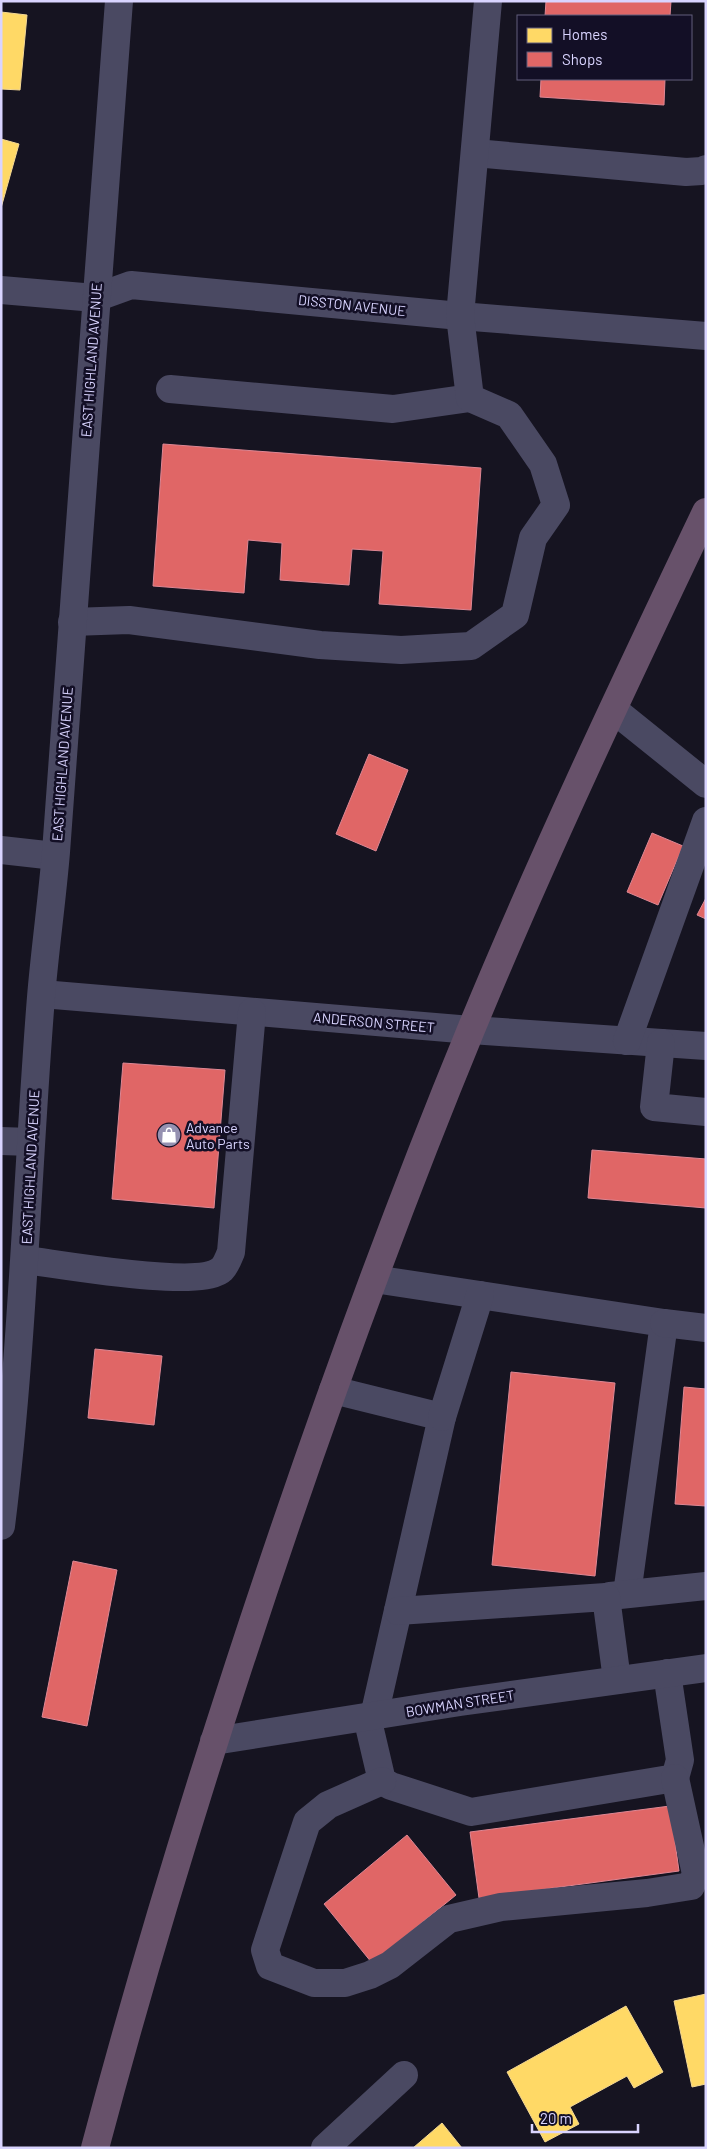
<svg xmlns="http://www.w3.org/2000/svg" width="707" height="2149" viewBox="0 0 707 2149" font-family="Barlow,sans-serif">
<style>
.homes{fill:#ffd966;stroke:#f4d894}
.shops{fill:#e06666;stroke:#de8794}
.lines{fill:none;stroke-linecap:round;stroke-linejoin:round}
.minor{stroke:#4a4962;stroke-width:28}
.highway{stroke:#67516a;stroke-width:28}
.labels{text-anchor:middle;dominant-baseline:central;stroke-width:5;stroke-linejoin:round;paint-order:stroke}
.street-label{font-size:14px;fill:#d9d4ff;stroke:#130f26}
.poi-label{font-size:14px;fill:#d9d4ff;stroke:#130f26;text-anchor:start}
</style>
<rect width="100%" height="100%" fill="#161421"/>
<g class="homes">
<path d="M1 12 27 15 20 90 1 89Z"/>
<path d="M1 139 19 144 1 208Z"/>
<path d="M706 1994V2084L692 2087 674 2001Z"/>
<path d="M626 2006 663 2072 634 2088 627 2076 570 2107 579 2124 545 2142 507 2072Z"/>
<path d="M442 2123 462 2148H413Z"/>
</g>
<g class="shops">
<path d="M546 1H671L670 16H545Z"/>
<path d="M541 79H665L664 105 540 97Z"/>
<path d="M163 444 481 468 471 610 379 604 383 551 352 549 349 585 280 580 282 543 248 540 244 593 153 586Z"/>
<path d="M369 754 408 770 376 851 336 834Z"/>
<path d="M652 833 683 846 658 905 627 892Z"/>
<path d="M706 898V919L697 915Z"/>
<path d="M123 1063 225 1070 214 1208 112 1199Z"/>
<path d="M592 1150 706 1159V1208L588 1198Z"/>
<path d="M95 1349 162 1356 154 1425 88 1418Z"/>
<path d="M511 1372 615 1383 595 1576 492 1565Z"/>
<path d="M684 1387 706 1389V1506L675 1504Z"/>
<path d="M73 1561 117 1570 87 1726 42 1717Z"/>
<path d="M670 1806 679 1871 479 1898 470 1832Z"/>
<path d="M407 1835 456 1895 372 1963 324 1904Z"/>
</g>
<g class="lines">
<g class="minor">
<path d="M475 153 686 172 702 171 706 169"/>
<path d="M1 290 95 298 131 285 460 316 706 336"/>
<path d="M170 389 393 409 470 398"/>
<path d="M72 622 129 620 320 645 401 650 471 646 515 615 533 538 556 505 543 464 509 415 470 398 460 316 488 1"/>
<path d="M614 710 706 784"/>
<path d="M1 850 55 856"/>
<path d="M42 994 471 1030 706 1046"/>
<path d="M627 1041 706 821"/>
<path d="M661 1043 654 1107 706 1112"/>
<path d="M1 1141 31 1142"/>
<path d="M25 1260C59 1264 200 1290 222 1269 226 1265 229 1257 231 1252L252 1012"/>
<path d="M374 1279 664 1323 627 1594"/>
<path d="M664 1323 706 1328"/>
<path d="M333 1390 442 1417 374 1716"/>
<path d="M442 1417 480 1295"/>
<path d="M1 1526C23 1350 27 1173 41 997 45 949 52 900 56 852 78 568 96 285 119 1"/>
<path d="M610 1596 706 1586"/>
<path d="M398 1611 606 1597 617 1680"/>
<path d="M367 1717 382 1781 391 1786 471 1812 675 1778 680 1760 667 1673"/>
<path d="M214 1741 460 1702 706 1668"/>
<path d="M382 1781 328 1805 307 1822 265 1950 270 1966 314 1983H345L370 1975 390 1965 449 1919 501 1907 647 1893 691 1886 696 1874 675 1778"/>
<path d="M325 2148 404 2075"/>
</g>
<path class="highway" d="M95 2148C138 1986 186 1827 238 1668 308 1454 384 1241 470 1032 542 857 624 684 706 512"/>
</g>
<defs>
<g id="shop-disc" transform="scale(1.25)"><circle r="9.5" fill="#9591b1" stroke="#130f26"/><path d="M-5-2.5h2.3a2.7 3.5 0 0 1 5.4 0H5L5.5 6h-11ZM-1.5-2.5h3a1.5 2.3 0 0 0-3 0Z" fill="#fff"/></g>
</defs>
<g fill-rule="evenodd">
<use href="#shop-disc" x="169" y="1135"/>
</g>
<g class="labels">
<g class="street-label">
<text transform="translate(352 305) rotate(6)">DISSTON AVENUE</text>
<text transform="translate(91 360) rotate(-86)">EAST HIGHLAND AVENUE</text>
<text transform="translate(62 764) rotate(-86)">EAST HIGHLAND AVENUE</text>
<text transform="translate(374 1022) rotate(5)">ANDERSON STREET</text>
<text transform="translate(30 1167) rotate(-87)">EAST HIGHLAND AVENUE</text>
<text transform="translate(460 1703) rotate(-9)">BOWMAN STREET</text>
</g>
<g class="poi-label">
<text x="186" y="1127">Advance<tspan x="186" dy="16">Auto Parts</tspan></text>
</g>
</g>
<rect width="707" height="2149" fill="none" stroke="#d9d4ff" stroke-width="5"/>
<rect x="517" y="15" width="175" height="65" fill="#130f26" stroke="#625e7d"/>
<rect x="527" y="28" width="25" height="15" fill="#ffd966" stroke="#625e7d"/>
<text x="562" y="40" font-size="15" fill="#d9d4ff">Homes</text>
<rect x="527" y="52" width="25" height="15" fill="#e06666" stroke="#625e7d"/>
<text x="562" y="65" font-size="15" fill="#d9d4ff">Shops</text>
<path d="M532 2124v8h106v-8" fill="none" stroke="#d9d4ff" stroke-width="2.5"/>
<text x="540" y="2124" font-size="15" fill="#d9d4ff" stroke="#130f26" stroke-width="4" paint-order="stroke">20 m</text>
</svg>
